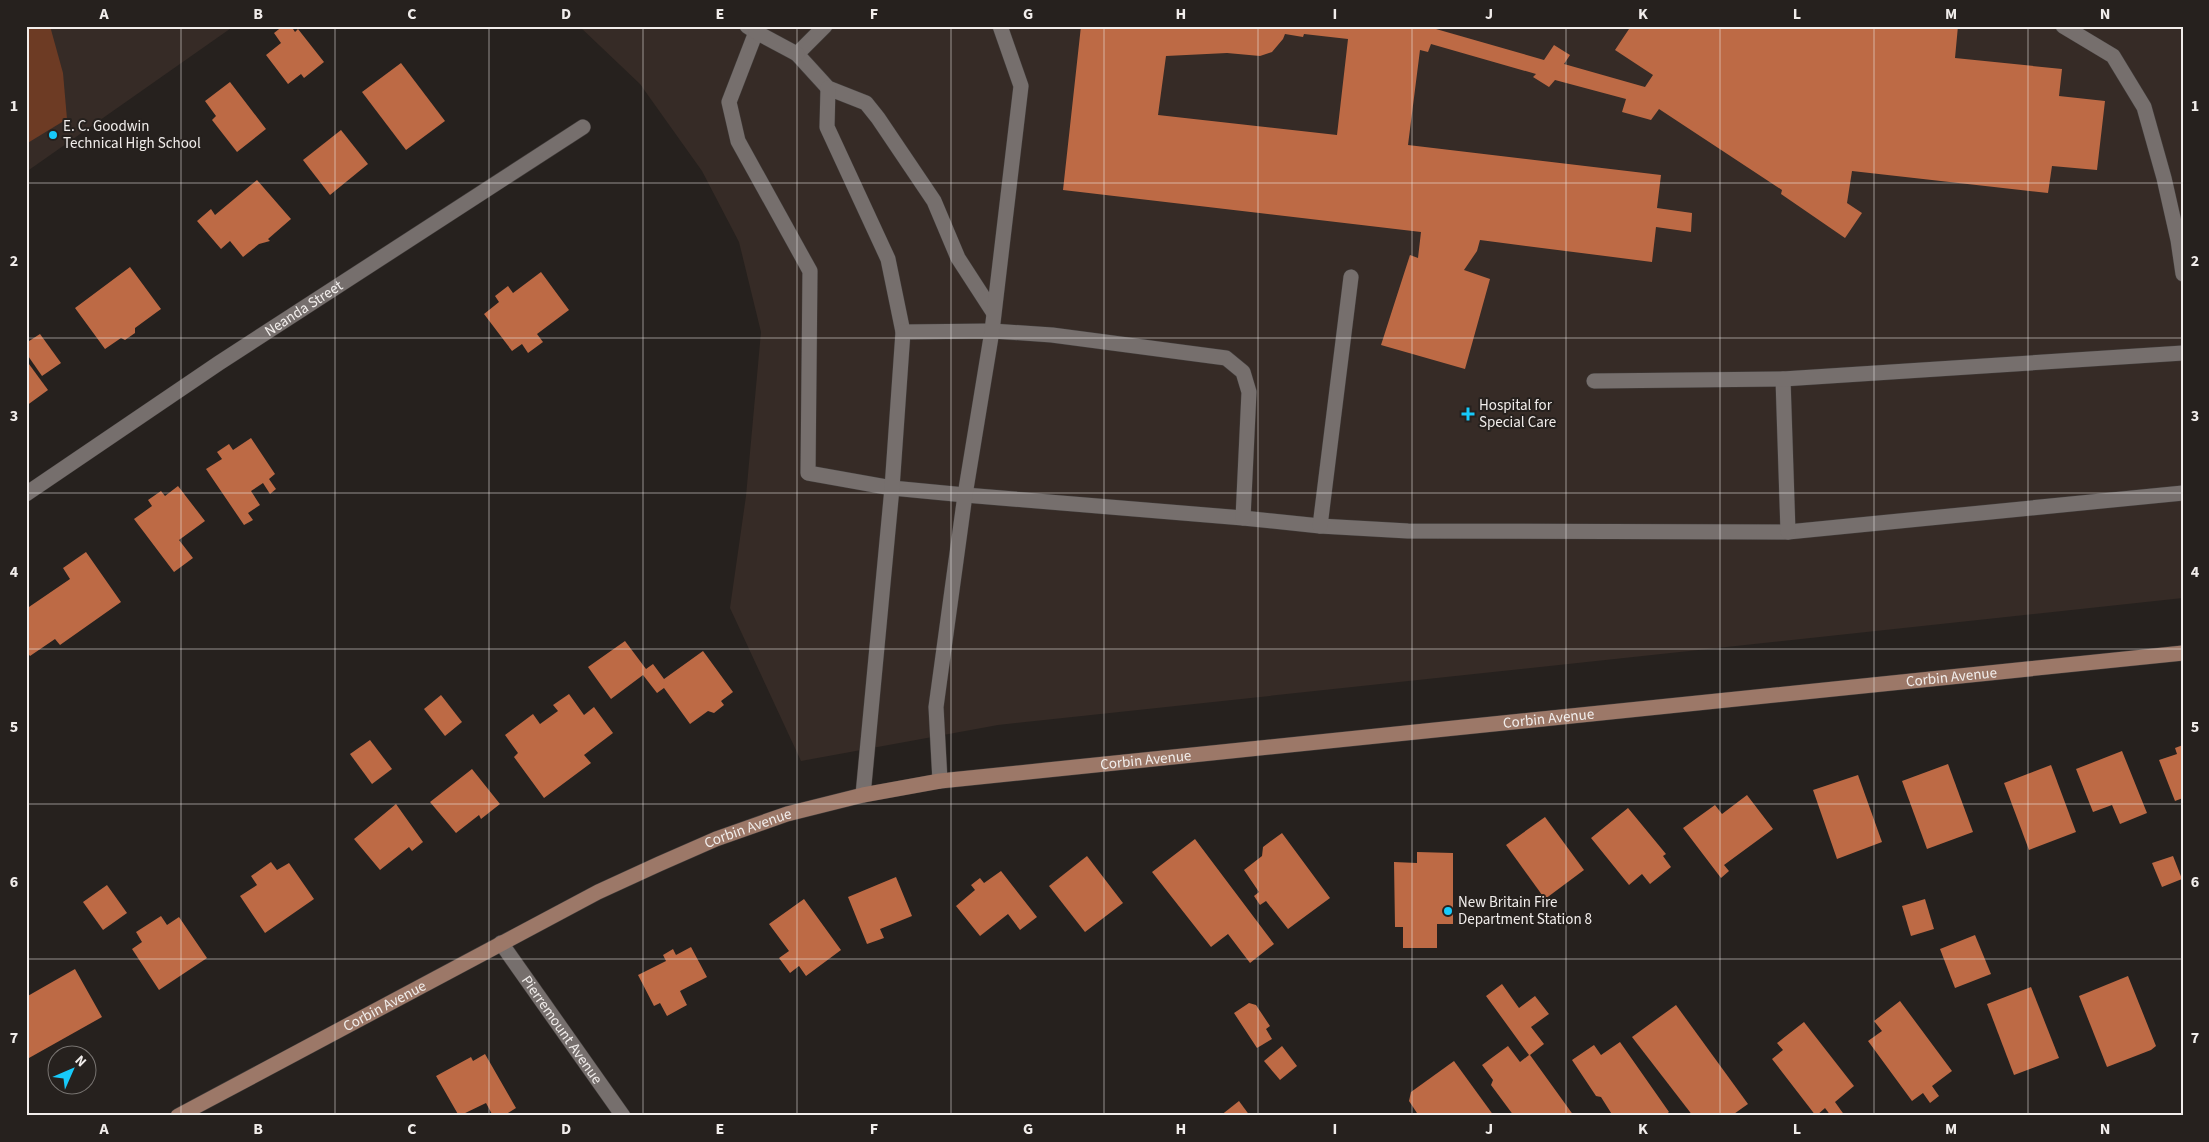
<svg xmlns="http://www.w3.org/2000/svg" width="2209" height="1142" viewBox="0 0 2209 1142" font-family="'Source Sans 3',sans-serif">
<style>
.built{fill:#362b26}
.green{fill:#6d3b24}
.building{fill:#bd6a45;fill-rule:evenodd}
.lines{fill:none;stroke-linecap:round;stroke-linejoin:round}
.lane-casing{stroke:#413c3a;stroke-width:16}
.street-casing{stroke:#413c3a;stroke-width:16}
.secondary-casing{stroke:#413c3a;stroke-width:16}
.lane{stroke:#766f6d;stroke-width:15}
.street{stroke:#766f6d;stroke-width:15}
.secondary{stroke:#9c7868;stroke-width:15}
.grid{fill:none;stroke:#f1edeb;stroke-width:1;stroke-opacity:0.55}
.poi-dot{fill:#17cafb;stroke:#26211e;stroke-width:2}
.labels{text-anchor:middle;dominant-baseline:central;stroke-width:4;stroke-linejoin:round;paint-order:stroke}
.poi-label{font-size:15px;fill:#f1edeb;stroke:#26211e;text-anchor:start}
.street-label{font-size:15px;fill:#f1edeb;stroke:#26211e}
.neatline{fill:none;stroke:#f1edeb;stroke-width:2}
.grid-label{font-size:16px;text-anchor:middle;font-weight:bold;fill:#f1edeb}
</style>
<rect width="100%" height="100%" fill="#26211e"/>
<g class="built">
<path d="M26 26H234L26 172Z"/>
<path d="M579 26H2183V598L998 725 801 761 730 608 746 496 761 332 739 242 702 171 640 84Z"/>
</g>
<path class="green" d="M26 26H50L63 73 67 119 26 144Z"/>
<g class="building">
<path d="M283 26H291L295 32 298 29 324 62 304 78 301 74 288 84 266 55 281 43 274 33Z"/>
<path d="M1081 26H1436V29L1544 60 1554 45 1570 55 1564 64 1645 87 1653 75 1615 50 1631 26H1958L1955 58 2062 69 2059 96 2105 101 2097 170 2052 166 2048 193 1852 171 1847 203 1862 213 1845 238 1781 194 1782 190 1659 109 1651 120 1622 112 1626 99 1555 80 1549 87 1533 77 1536 74 1431 44 1428 52 1420 50 1408 145 1661 175 1657 208 1692 213 1691 232 1656 227 1652 262 1480 240 1477 251 1464 270 1490 279 1465 369 1381 345 1410 255 1418 258 1421 232 1063 190ZM1285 34 1303 37 1304 34 1348 39 1337 135 1158 115 1166 56 1227 53 1260 56 1272 52 1283 39Z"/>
<path d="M401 63 445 121 406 150 362 92Z"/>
<path d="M230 82 266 129 237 152 212 120 216 116 205 101Z"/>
<path d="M341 130 368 164 330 195 303 160Z"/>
<path d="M257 180 291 219 268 239 270 241 259 244 243 257 230 241 221 249 197 221 211 209 215 215Z"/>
<path d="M130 267 161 309 135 328V333L125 340 121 338 105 349 75 308Z"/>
<path d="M541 272 569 310 537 334 543 342 528 353 522 344 512 351 484 314 499 302 495 296 508 286 513 293Z"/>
<path d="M40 334 61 363 42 376 26 353V343Z"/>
<path d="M26 360 48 390 26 406Z"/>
<path d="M251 438 275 474 269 479 276 489 270 494 263 483 251 491 260 505 248 513 253 520 244 525 206 469 222 459 217 452 229 444 233 450Z"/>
<path d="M178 486 205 521 179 540 193 558 174 572 134 519 152 506 148 500 161 491 165 496Z"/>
<path d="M86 552 121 602 60 645 55 639 30 656 26 651V609L70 579 63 568Z"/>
<path d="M625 641 646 669 653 664 664 679 703 651 733 692 721 701 724 705 714 713 708 711 690 724 664 688 657 693 643 675 611 699 588 667Z"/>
<path d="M569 694 584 715 594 707 613 733 584 755 591 763 544 798 514 757 518 753 505 735 533 714 540 724 558 711 553 705Z"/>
<path d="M441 695 462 722 445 736 424 709Z"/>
<path d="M370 740 392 769 372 784 350 754Z"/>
<path d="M2183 745V798L2175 801 2159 760 2177 754 2175 748Z"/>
<path d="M2122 751 2147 813 2120 824 2112 805 2093 812 2076 769Z"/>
<path d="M1948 764 1973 832 1927 849 1902 781Z"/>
<path d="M2051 765 2076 832 2029 850 2004 783Z"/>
<path d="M472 769 500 804 481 819 479 815 456 833 430 802Z"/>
<path d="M1858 775 1882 842 1837 859 1813 790Z"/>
<path d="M1747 795 1773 829 1724 865 1729 871 1721 878 1683 828 1715 805 1722 814Z"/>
<path d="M396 804 423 842 412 851 409 847 380 870 354 839Z"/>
<path d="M1628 808 1666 854 1663 856 1671 867 1650 884 1642 874 1629 885 1591 838Z"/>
<path d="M1545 817 1584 870 1545 899 1506 845Z"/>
<path d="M1282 833 1330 898 1288 929 1266 901 1260 905 1254 896 1259 892 1244 870 1262 856 1263 847Z"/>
<path d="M1195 839 1274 944 1250 963 1228 934 1211 947 1152 872Z"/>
<path d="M1417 852 1453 853V924H1437V948H1403V927H1395L1394 862 1417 863Z"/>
<path d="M1087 856 1123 903 1085 932 1049 886Z"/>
<path d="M2173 856 2182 879 2162 887 2152 863Z"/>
<path d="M271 862 277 870 289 863 314 899 265 933 240 896 257 885 251 876Z"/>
<path d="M1001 871 1037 917 1020 930 1008 914 980 936 956 906 975 890 971 885 980 878 984 883Z"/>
<path d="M896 877 912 916 880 929 884 938 867 944 848 897Z"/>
<path d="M107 885 127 913 103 930 83 902Z"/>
<path d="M804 899 841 950 806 976 799 966 790 973 779 958 789 951 769 924Z"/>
<path d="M1925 899 1934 929 1911 936 1902 906Z"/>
<path d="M161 916 167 925 179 917 207 958 159 990 132 949 142 942 136 932Z"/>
<path d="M1975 935 1991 974 1955 988 1940 949Z"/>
<path d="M691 947 707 977 680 991 687 1005 667 1016 660 1003 654 1006 638 975 666 961 663 955 673 949 676 955Z"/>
<path d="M75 969 102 1017 29 1058 26 1054V997Z"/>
<path d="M2128 976 2156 1046 2151 1050 2107 1067 2079 996Z"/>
<path d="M1502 984 1519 1008 1535 996 1549 1014 1531 1027 1544 1044 1530 1055 1574 1116H1514L1491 1085 1493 1080 1482 1065 1508 1046 1520 1062 1529 1055 1486 996Z"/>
<path d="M2031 987 2059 1058 2014 1075 1987 1004Z"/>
<path d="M1900 1001 1952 1071 1932 1086 1939 1096 1930 1103 1923 1093 1912 1101 1868 1041 1882 1031 1874 1021Z"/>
<path d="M1249 1003 1256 1005 1270 1026 1266 1029 1272 1039 1257 1048 1234 1013Z"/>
<path d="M1676 1005 1748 1104 1731 1116H1693L1632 1037Z"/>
<path d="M1804 1022 1854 1086 1835 1102 1845 1116H1831L1825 1108 1816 1116 1772 1059 1783 1050 1777 1043Z"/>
<path d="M1620 1042 1669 1112 1664 1116H1613L1601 1097 1596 1096 1572 1060 1594 1045 1601 1055Z"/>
<path d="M1282 1046 1297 1066 1280 1080 1264 1061Z"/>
<path d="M485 1054 516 1108 503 1116H493L486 1103 459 1116 436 1076 471 1057 473 1061Z"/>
<path d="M1454 1061 1494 1116H1419L1409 1101 1411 1092Z"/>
<path d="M1239 1101 1250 1116H1220Z"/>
</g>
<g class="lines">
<g class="lane-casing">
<g id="lane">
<path d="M747 26 756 32 729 102 738 141 810 271 808 473 892 488 965 495 1243 518 1320 526 1408 531 1788 532 2183 493"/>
<path d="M825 26 797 54 828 88 866 103 878 118 934 201 958 258 993 312"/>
<path d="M2063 26 2113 56 2144 107 2164 178 2178 240 2183 274"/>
<path d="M756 32 797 54"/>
<path d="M828 88 827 127 888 259 903 332 892 488 863 795"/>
<path d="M903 332 992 331 1052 335 1226 358 1243 372 1249 392 1243 518"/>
<path d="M1783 379 1788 532"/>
<path d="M1594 381 1783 379 2183 353"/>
<path d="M1320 526 1351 277"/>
<path d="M940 781 936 707 965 495 992 331 1021 86 1000 26"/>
</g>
</g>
<g class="street-casing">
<g id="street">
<path id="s1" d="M26 494 219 363 583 127"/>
<path id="s2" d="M501 943 623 1116"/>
</g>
</g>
<g class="secondary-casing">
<g id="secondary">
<path id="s3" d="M178 1116 598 892 659 864 716 839 787 814 863 795 940 781 2183 653"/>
</g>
</g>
<use href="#lane" class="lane"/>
<use href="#street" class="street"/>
<use href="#secondary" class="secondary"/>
</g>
<path class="grid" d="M181 26V1116M335 26V1116M489 26V1116M643 26V1116M797 26V1116M951 26V1116M1104 26V1116M1258 26V1116M1412 26V1116M1566 26V1116M1720 26V1116M1874 26V1116M2028 26V1116M26 183H2183M26 338H2183M26 493H2183M26 649H2183M26 804H2183M26 959H2183"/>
<g class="poi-dot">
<circle cx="53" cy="135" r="5"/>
<path d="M1465.5 406.5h5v5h5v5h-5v5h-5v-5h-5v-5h5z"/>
<circle cx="1448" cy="911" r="5"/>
</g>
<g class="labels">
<g class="poi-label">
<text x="63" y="126">E. C. Goodwin<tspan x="63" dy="17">Technical High School</tspan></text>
<text x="1479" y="405">Hospital for<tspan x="1479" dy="17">Special Care</tspan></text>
<text x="1458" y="902">New Britain Fire<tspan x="1458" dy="17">Department Station 8</tspan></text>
</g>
<g class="street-label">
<text stroke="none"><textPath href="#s1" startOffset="334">Neanda Street</textPath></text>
<text stroke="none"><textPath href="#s3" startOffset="1854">Corbin Avenue</textPath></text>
<text stroke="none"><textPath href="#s3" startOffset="1449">Corbin Avenue</textPath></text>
<text stroke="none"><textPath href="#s3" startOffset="1044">Corbin Avenue</textPath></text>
<text stroke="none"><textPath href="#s3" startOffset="639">Corbin Avenue</textPath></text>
<text stroke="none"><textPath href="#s3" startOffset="234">Corbin Avenue</textPath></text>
<text stroke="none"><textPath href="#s2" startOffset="106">Pierremount Avenue</textPath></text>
</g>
</g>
<rect width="2209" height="1142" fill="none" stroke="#26211e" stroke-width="55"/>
<g transform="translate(72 1070) rotate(45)"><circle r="24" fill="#26211e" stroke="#777370"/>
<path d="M0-4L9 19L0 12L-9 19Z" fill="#17cafb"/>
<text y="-8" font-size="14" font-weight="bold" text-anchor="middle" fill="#f1edeb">N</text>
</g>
<rect x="28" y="28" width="2154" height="1086" class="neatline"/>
<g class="grid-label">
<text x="104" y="19">A</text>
<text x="258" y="19">B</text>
<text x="412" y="19">C</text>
<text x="566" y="19">D</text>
<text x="720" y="19">E</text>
<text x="874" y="19">F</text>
<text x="1028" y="19">G</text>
<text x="1181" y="19">H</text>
<text x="1335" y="19">I</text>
<text x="1489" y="19">J</text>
<text x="1643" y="19">K</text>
<text x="1797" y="19">L</text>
<text x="1951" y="19">M</text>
<text x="2105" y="19">N</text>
<text x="14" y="111">1</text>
<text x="2195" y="111">1</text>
<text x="14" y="266">2</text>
<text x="2195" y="266">2</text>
<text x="14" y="421">3</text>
<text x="2195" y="421">3</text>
<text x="14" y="577">4</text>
<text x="2195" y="577">4</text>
<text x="14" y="732">5</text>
<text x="2195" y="732">5</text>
<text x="14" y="887">6</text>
<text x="2195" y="887">6</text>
<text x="14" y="1043">7</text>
<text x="2195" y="1043">7</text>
<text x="104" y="1134">A</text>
<text x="258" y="1134">B</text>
<text x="412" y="1134">C</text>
<text x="566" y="1134">D</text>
<text x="720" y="1134">E</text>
<text x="874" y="1134">F</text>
<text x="1028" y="1134">G</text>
<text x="1181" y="1134">H</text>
<text x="1335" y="1134">I</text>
<text x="1489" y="1134">J</text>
<text x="1643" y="1134">K</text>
<text x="1797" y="1134">L</text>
<text x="1951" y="1134">M</text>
<text x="2105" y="1134">N</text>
</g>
</svg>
